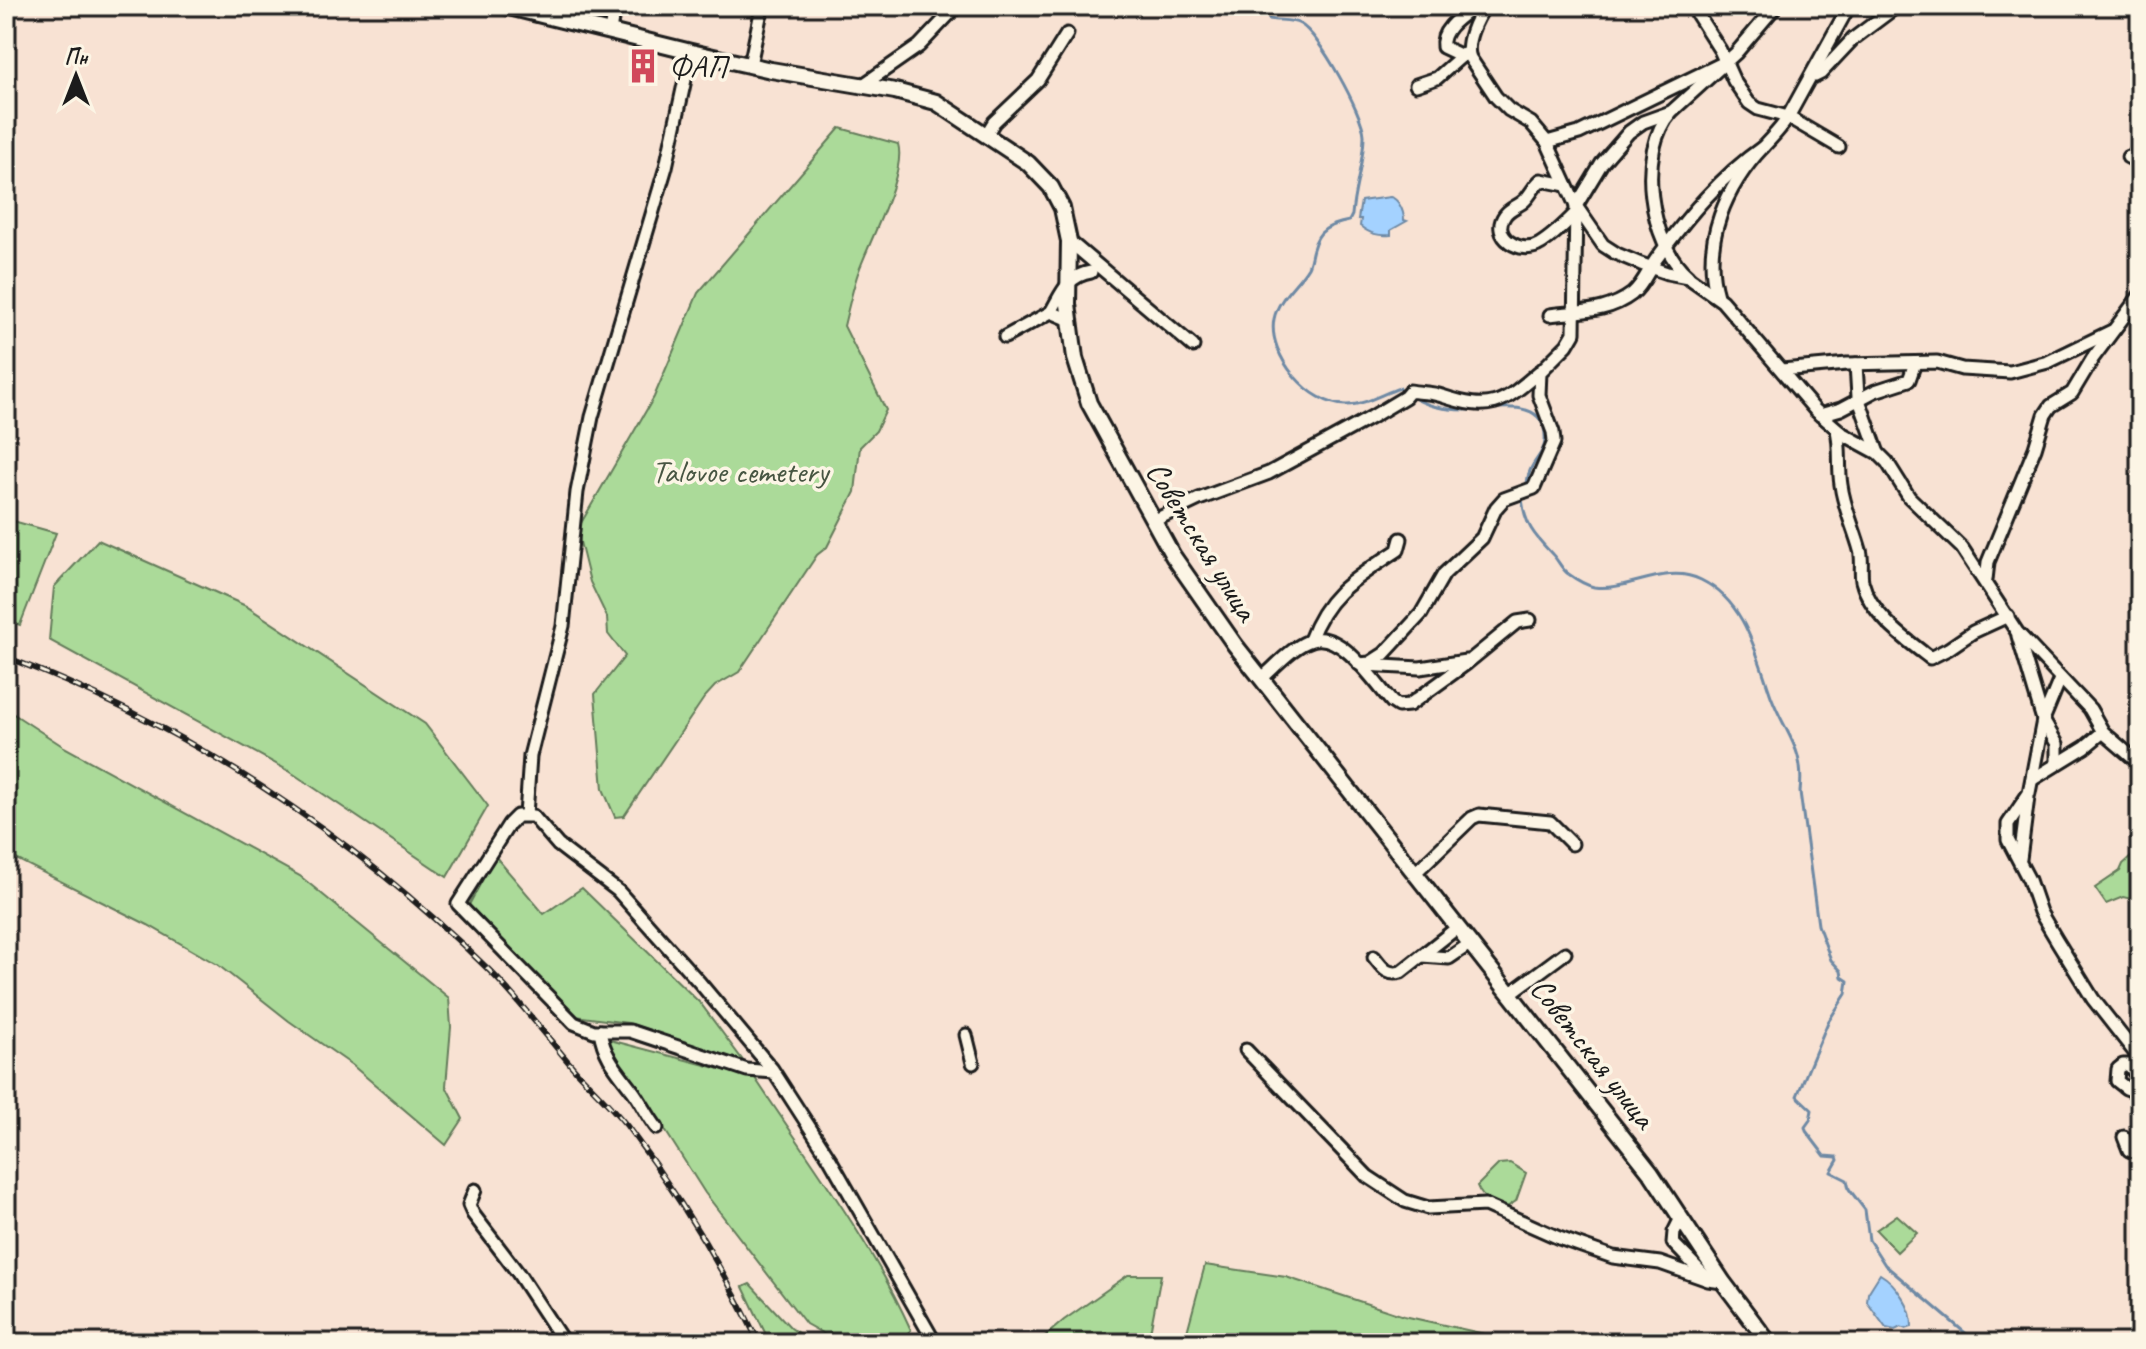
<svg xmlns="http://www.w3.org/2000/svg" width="2146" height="1349" viewBox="0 0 2146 1349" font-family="Caveat,sans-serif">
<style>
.green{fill:#abda99;stroke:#647b5a;stroke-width:2}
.water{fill:#a4d2ff;stroke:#6e89a4;stroke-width:2}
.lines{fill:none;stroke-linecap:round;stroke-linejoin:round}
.stream{stroke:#6e89a4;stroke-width:3}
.minor-casing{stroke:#1c1c1c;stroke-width:17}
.major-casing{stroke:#1c1c1c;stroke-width:20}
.minor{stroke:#fcf5e5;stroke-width:11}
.major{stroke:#fcf5e5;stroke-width:14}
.rail-casing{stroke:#1c1c1c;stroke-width:6}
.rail{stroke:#fcf5e5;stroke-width:3;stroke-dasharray:9;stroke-linecap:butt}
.labels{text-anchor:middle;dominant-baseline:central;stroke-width:7;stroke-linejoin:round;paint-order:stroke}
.poi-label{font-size:32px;fill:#1c1c1c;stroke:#fcf5e5;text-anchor:start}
.park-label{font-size:32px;fill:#475542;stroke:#fcf5e5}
.street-label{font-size:32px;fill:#1c1c1c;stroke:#fcf5e5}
</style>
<rect width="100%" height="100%" fill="#f8e2d3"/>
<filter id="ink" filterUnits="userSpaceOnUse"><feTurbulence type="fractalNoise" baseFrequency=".0125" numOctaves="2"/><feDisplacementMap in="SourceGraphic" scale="16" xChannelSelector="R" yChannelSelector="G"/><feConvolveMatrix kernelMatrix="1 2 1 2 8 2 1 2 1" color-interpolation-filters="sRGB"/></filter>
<g filter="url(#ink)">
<g class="green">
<path d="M840 128 898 144C907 173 867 245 857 276 852 292 848 309 844 326L886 410 876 431 860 447 855 492 827 547 817 555 739 672 715 686 704 698 624 816 615 817 603 789 595 694 625 656 608 634 607 617 590 582 577 530 654 397 698 293Z"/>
<path d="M6 519 56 533 20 625 6 620Z"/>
<path d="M98 540 246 606 425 724 488 806 447 877 289 771 49 640 54 587Z"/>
<path d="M6 709 64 747 300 876 449 998 451 1027 446 1086 463 1119 446 1145 352 1065 289 1021 218 965 148 925 6 854Z"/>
<path d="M2140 849V903L2135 905 2132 899 2123 897 2106 904 2095 888 2120 871 2123 864Z"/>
<path d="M495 856 544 914 582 888 701 1004 744 1062 628 1023 575 1016 469 905Z"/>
<path d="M606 1039 755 1078C809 1160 871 1241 911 1330L898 1343H840L806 1324 705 1193 644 1097 612 1055Z"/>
<path d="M1510 1163 1526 1173 1516 1201 1507 1207C1493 1204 1482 1199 1477 1186L1499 1164Z"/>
<path d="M1897 1215 1917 1233 1897 1252 1876 1230Z"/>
<path d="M1205 1265 1286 1277 1404 1316 1525 1343H1184Z"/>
<path d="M1128 1275H1161L1148 1343H1037L1064 1320Z"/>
<path d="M750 1284 791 1328 812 1343H770L743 1287Z"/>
</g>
<g class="water">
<path d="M1390 197C1398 198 1404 211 1404 220L1407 221 1391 230V235C1378 236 1370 234 1360 226L1361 219H1358L1361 201Z"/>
<path d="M1880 1274C1896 1283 1913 1309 1912 1327L1906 1329 1901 1327 1895 1330 1886 1328 1867 1302 1868 1293Z"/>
</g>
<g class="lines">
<g class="stream">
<path d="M1269 6V19C1279 21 1291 19 1300 24 1319 34 1363 114 1364 135 1364 162 1354 188 1352 215L1349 221C1330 225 1318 229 1313 249 1311 255 1311 261 1308 267 1298 284 1278 298 1274 319 1267 355 1310 406 1347 405 1365 405 1383 393 1400 388L1405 392"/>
<path d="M1411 396C1426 406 1447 410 1465 410 1493 411 1548 394 1545 441 1544 457 1527 463 1527 486"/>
<path d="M1522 497C1524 524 1534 535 1552 554 1558 560 1561 568 1567 573 1574 578 1585 585 1594 587 1628 592 1666 562 1701 580 1746 602 1756 654 1771 696 1786 736 1805 748 1800 792L1818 925 1831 960 1841 971 1842 977 1848 981 1846 994 1828 1022 1797 1096 1812 1110 1810 1120 1805 1127 1806 1131 1825 1156 1837 1157 1838 1160 1831 1172 1847 1180 1849 1189 1865 1210 1869 1240 1885 1265 1977 1343"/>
</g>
<g class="minor-casing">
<g id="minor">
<path d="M1485 6C1476 19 1464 43 1470 58L1496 97 1509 110 1531 123 1547 142 1576 206 1603 245 1617 254 1641 264 1667 273 1688 277 1722 301 1815 410 1843 434 1878 453 1887 462 1909 497 1962 548 2017 632 2090 709 2103 732 2140 764"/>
<path d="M1692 6 1720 50 1734 81 1749 103 1758 109 1788 117 1849 6"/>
<path d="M1708 6H1737"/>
<path d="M610 32 614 6"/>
<path d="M1462 56 1443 47C1440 29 1462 16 1475 6"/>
<path d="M750 65 761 12"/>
<path d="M1815 76 1821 73 1853 39 1897 6"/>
<path d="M863 85 919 46 957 6"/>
<path d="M1416 85 1437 78 1464 54"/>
<path d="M986 135 994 122 1038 80 1067 34"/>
<path d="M1547 142 1579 133 1721 64"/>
<path d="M2128 157 2140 163"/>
<path d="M1566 185 1541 180C1534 186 1531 194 1525 200 1519 206 1510 208 1505 215 1489 237 1522 256 1540 244 1550 238 1565 224 1574 215"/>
<path d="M1069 241 1193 346"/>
<path d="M1688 276C1649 243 1636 151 1671 112L1736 53 1776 6"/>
<path d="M1717 296C1701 242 1726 186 1764 146 1773 136 1781 129 1788 117L1839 147"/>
<path d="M1051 312C1062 293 1067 276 1091 272"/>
<path d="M1550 315C1579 311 1607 313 1632 294 1644 284 1648 270 1657 258 1688 216 1720 177 1763 147"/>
<path d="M1005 337 1051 312 1070 320"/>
<path d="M1856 364 1858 397 1878 453"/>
<path d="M1782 370 1847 364 1937 362 1962 369 2010 372 2048 362 2112 331"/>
<path d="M1820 415 1841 409 1875 391 1909 380 1915 363"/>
<path d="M1837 430C1841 448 1838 466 1841 485 1844 508 1854 528 1860 550 1863 560 1860 570 1862 581 1870 614 1904 638 1930 658L1948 649 1973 632 2008 616"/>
<path d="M1153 521 1199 499 1269 473 1370 418 1405 397 1410 391C1420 393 1432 392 1442 396 1491 412 1501 405 1539 372"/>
<path d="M1986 580 1988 562 2035 448 2045 415 2051 406 2072 393 2093 358 2140 295"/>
<path d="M2018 636 2043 720 2057 744V763"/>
<path d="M1310 640C1328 591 1358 577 1398 550L1401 539"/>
<path d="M1359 664 1370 663 1384 654 1421 614 1444 574 1482 538 1496 508 1504 499 1534 488 1554 442 1553 432 1539 395 1540 372 1567 345 1574 333 1576 206 1602 163 1629 132 1643 122 1671 112"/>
<path d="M1364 665 1420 668 1466 661"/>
<path d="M1262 678C1276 666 1294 645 1312 640 1341 630 1374 682 1392 702L1398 706 1409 705 1467 663 1517 622 1530 620"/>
<path d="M2060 679 2043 720 2029 793 2008 824V840L2029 880 2040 912 2056 939 2093 999 2140 1059"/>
<path d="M2033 779 2085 747 2103 732"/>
<path d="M526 815 530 756 563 626 577 492 592 417 666 167 691 52"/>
<path d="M2020 859 2028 797"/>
<path d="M1415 873 1472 818 1479 815 1550 822 1572 844"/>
<path d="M1422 956 1449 958 1471 943"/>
<path d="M1374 957C1383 968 1387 976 1401 972L1458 927"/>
<path d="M1511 993 1565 953"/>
<path d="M600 1031C604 1057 618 1071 633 1091 642 1103 648 1117 657 1128"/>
<path d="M966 1035 973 1063"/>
<path d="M1246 1050 1367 1176 1405 1201 1428 1208 1485 1205 1559 1238 1613 1257 1660 1263 1708 1280 1723 1282"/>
<path d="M774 1072 747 1070 630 1031H594L574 1023 458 904 509 824 517 816H533L558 845 618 891 700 983 772 1069 830 1159 935 1343"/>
<path d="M2140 1080 2129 1065H2123L2118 1069 2117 1081 2126 1088 2140 1093"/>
<path d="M2124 1137 2129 1150 2140 1155"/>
<path d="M475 1190 469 1205 473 1214 518 1273 564 1343"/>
<path d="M1681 1218 1674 1232 1673 1243 1708 1279"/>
</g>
</g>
<g class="major-casing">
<path id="major" d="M505 6 691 52 771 70 895 91 936 102 1028 163 1051 187 1062 208 1069 241 1068 304 1075 358 1089 403 1173 556 1235 645 1651 1173 1723 1282 1769 1343"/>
</g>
<use href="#minor" class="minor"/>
<use href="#major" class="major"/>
<g class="rail-casing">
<path id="rail" d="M6 657C191 728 349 832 490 971 522 1003 548 1039 577 1072 594 1090 612 1107 627 1126 678 1194 722 1266 759 1343"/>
</g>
<use href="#rail" class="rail"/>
</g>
</g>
<defs>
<g id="building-bare" transform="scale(2.76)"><path d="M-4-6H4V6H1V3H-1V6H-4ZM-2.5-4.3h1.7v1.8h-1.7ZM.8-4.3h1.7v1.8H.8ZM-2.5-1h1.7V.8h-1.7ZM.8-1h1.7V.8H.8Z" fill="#d1495b" stroke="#fcf5e5" stroke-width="2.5" paint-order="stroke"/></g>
</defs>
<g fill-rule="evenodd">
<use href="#building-bare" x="643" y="66"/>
</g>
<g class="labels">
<g class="poi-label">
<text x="669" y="66">ФАП</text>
</g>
<g class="park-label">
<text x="740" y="471">Talovoe cemetery</text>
</g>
<g class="street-label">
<text transform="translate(1202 541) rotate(58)">Советская улица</text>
<text transform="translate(1593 1053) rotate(52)">Советская улица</text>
</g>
</g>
<rect width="2146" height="1349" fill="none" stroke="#fcf5e5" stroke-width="32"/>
<rect x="16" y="16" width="2114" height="1317" fill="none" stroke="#1c1c1c" stroke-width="3" filter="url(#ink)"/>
<g transform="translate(76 76)" stroke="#fcf5e5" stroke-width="6" paint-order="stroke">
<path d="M0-6L14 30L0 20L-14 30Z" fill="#1c1c1c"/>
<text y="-12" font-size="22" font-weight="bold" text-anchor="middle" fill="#1c1c1c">Пн</text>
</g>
</svg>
